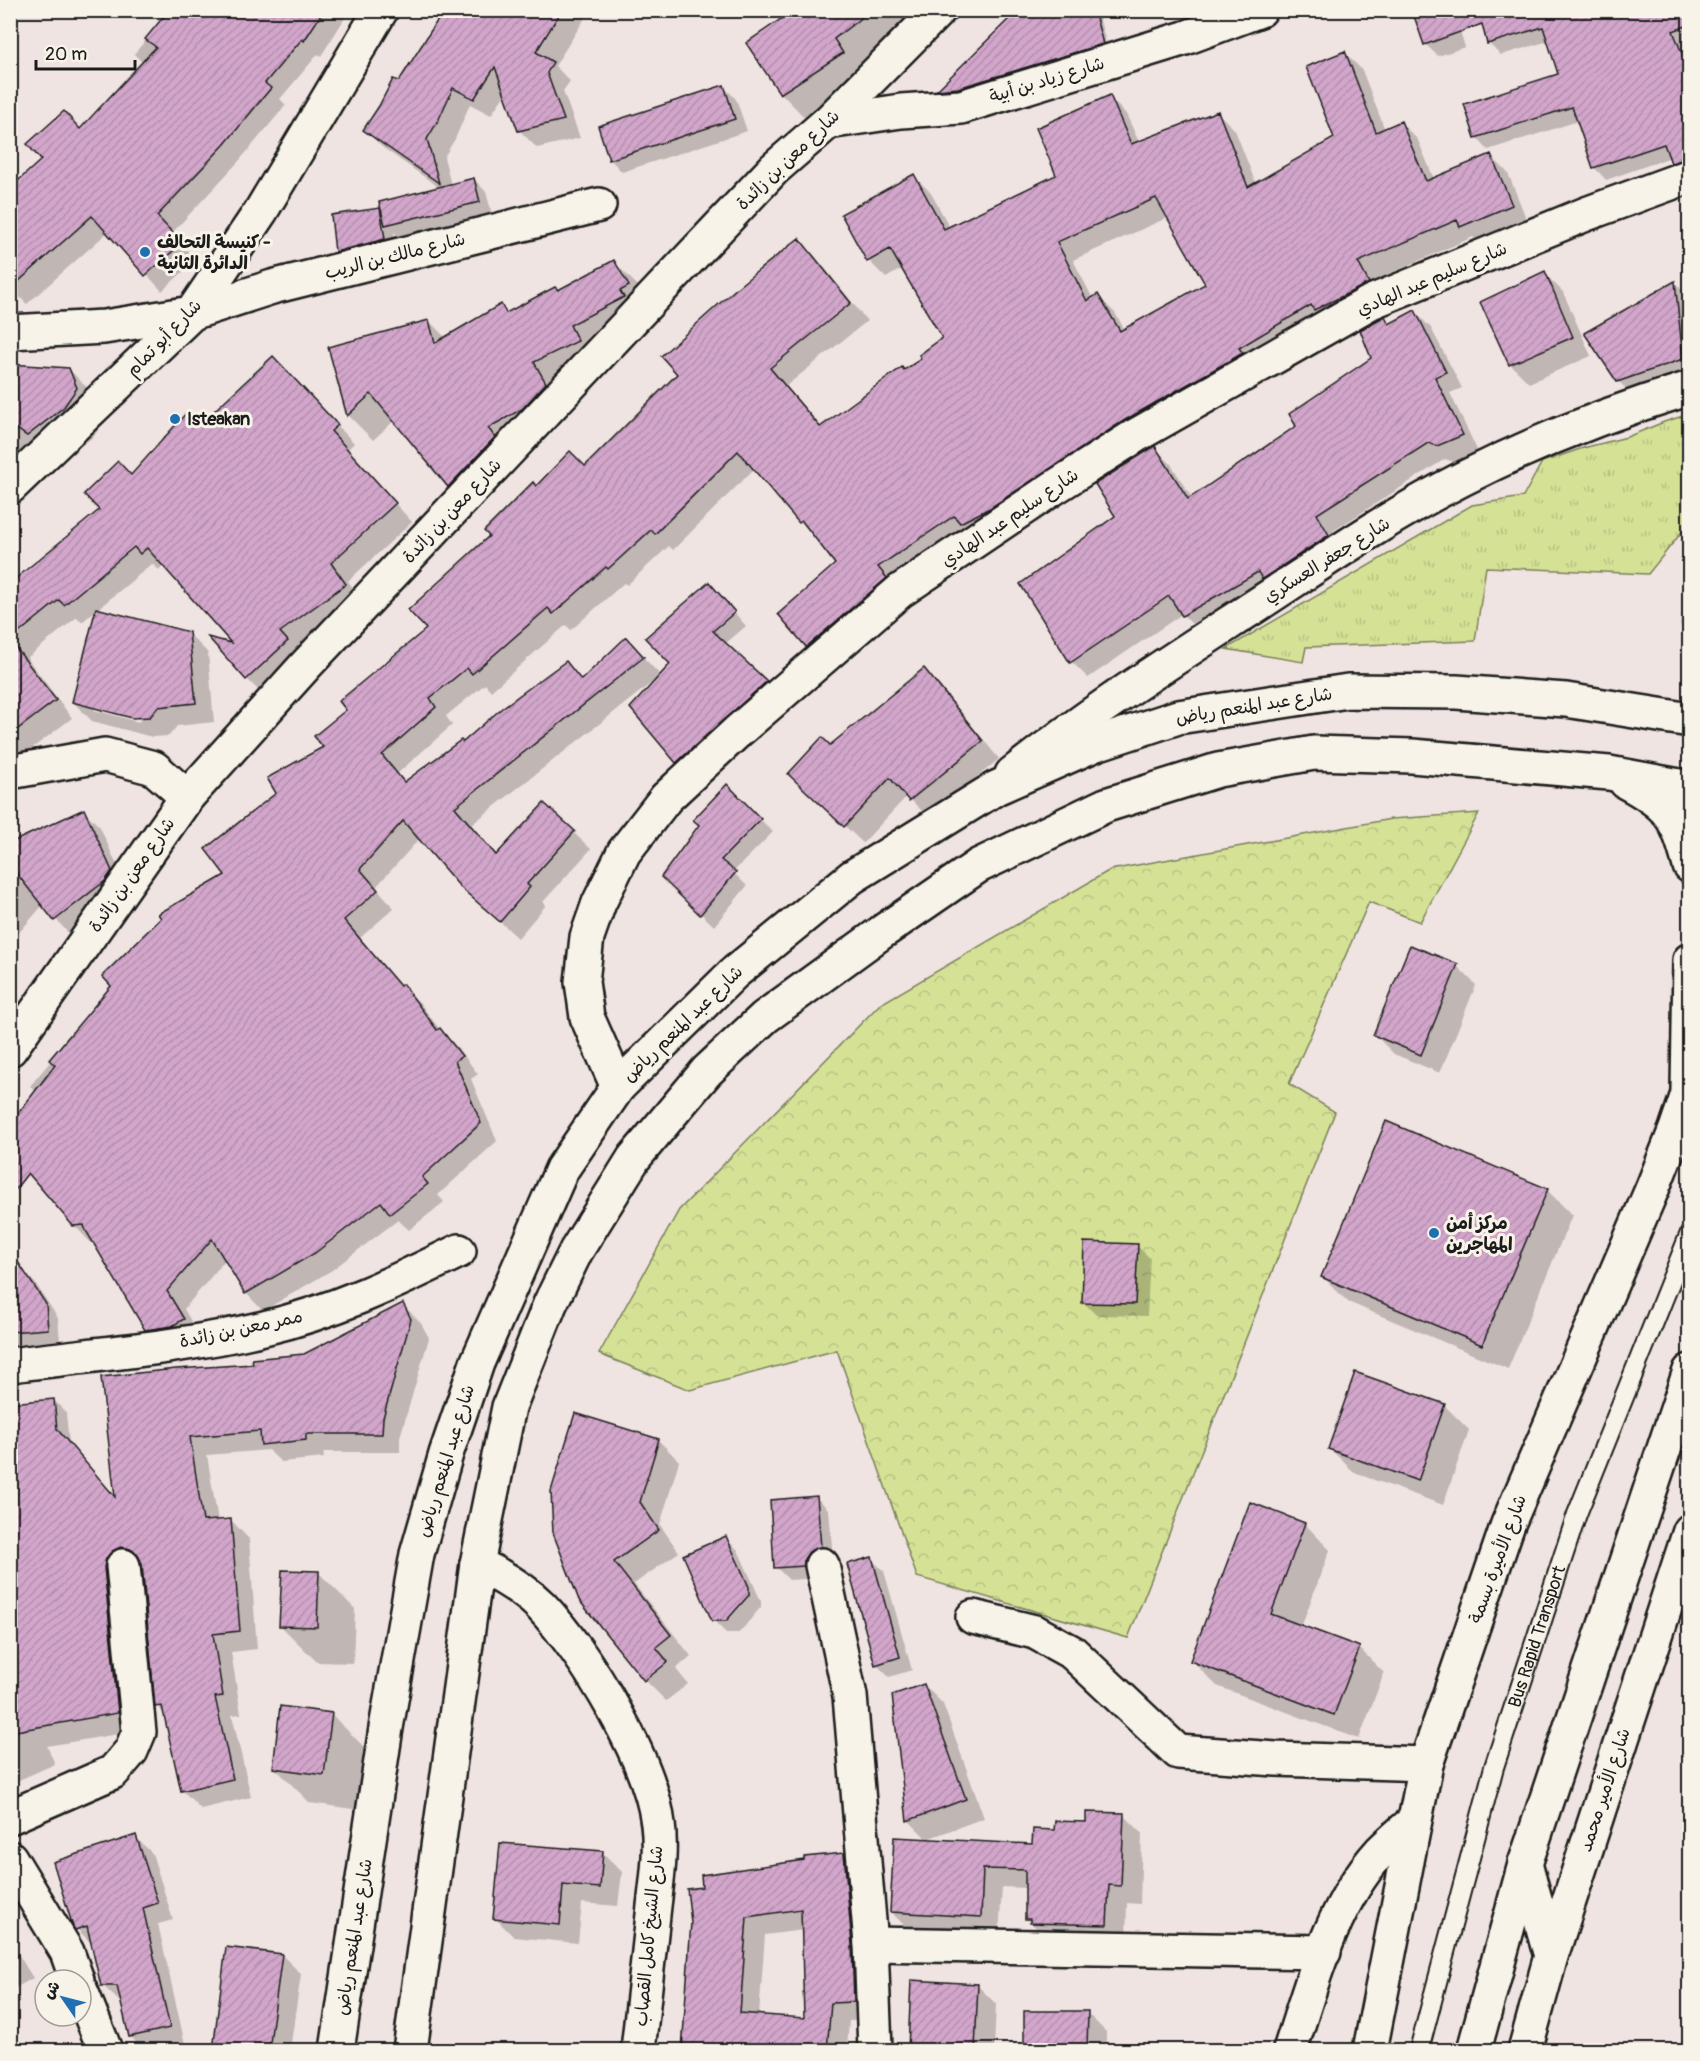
<svg xmlns="http://www.w3.org/2000/svg" width="1700" height="2061" viewBox="0 0 1700 2061" font-family="Pangolin,'Playpen Sans Arabic',sans-serif">
<style>
.grass{fill:url(#grass-tufts);stroke:#787f59;stroke-width:1.5}
.forest{fill:url(#forest-crowns);stroke:#787f59;stroke-width:1.5}
.shadow{fill:#0003;fill-rule:evenodd}
.building{fill:url(#building-hatch);stroke:#1c1c1c;stroke-width:1.5;fill-rule:evenodd}
.lines{fill:none;stroke-linecap:round;stroke-linejoin:round}
.lane-casing{stroke:#1c1c1c;stroke-width:22}
.street-casing{stroke:#1c1c1c;stroke-width:38}
.primary-casing{stroke:#1c1c1c;stroke-width:38}
.lane{stroke:#f7f3e8;stroke-width:18}
.street{stroke:#f7f3e8;stroke-width:33}
.primary{stroke:#f7f3e8;stroke-width:33}
.poi-dot{fill:#1f6fb2;stroke:#f7f3e8;stroke-width:2}
.labels{text-anchor:middle;dominant-baseline:central;stroke-width:6;stroke-linejoin:round;paint-order:stroke}
.street-label{font-size:18px;fill:#1c1c1c;stroke:#f7f3e8}
.poi-label{font-size:18px;font-weight:bold;fill:#1c1c1c;stroke:#f7f3e8;text-anchor:start}
</style>
<defs>
<pattern id="grass-tufts" width="24" height="20" patternUnits="userSpaceOnUse" patternTransform="scale(1.5)"><rect width="24" height="20" fill="#d5e296"/><path d="M3 7l-1-3M5 7V3M7 7l1-3M15 17l-1-3M17 17v-4M19 17l1-3" fill="none" stroke="#b6c181"/></pattern>
<pattern id="forest-crowns" width="20" height="18" patternUnits="userSpaceOnUse" patternTransform="scale(1.5)"><rect width="20" height="18" fill="#d5e296"/><path d="M2 6a3 3 0 1 1 6 0M12 15a3 3 0 1 1 6 0" fill="none" stroke="#b6c181"/></pattern>
<pattern id="building-hatch" width="6" height="6" patternUnits="userSpaceOnUse" patternTransform="scale(1.5)"><rect width="6" height="6" fill="#d2a6cb"/><path d="M-1 1l2-2M0 6l6-6M5 7l2-2" fill="none" stroke="#b48eae"/></pattern>
</defs>
<rect width="100%" height="100%" fill="#f0e4e2"/>
<filter id="ink" filterUnits="userSpaceOnUse"><feTurbulence type="fractalNoise" baseFrequency=".0167" numOctaves="2"/><feDisplacementMap in="SourceGraphic" scale="12" xChannelSelector="R" yChannelSelector="G"/><feConvolveMatrix kernelMatrix="1 2 1 2 8 2 1 2 1" color-interpolation-filters="sRGB"/></filter>
<g filter="url(#ink)">
<path class="grass" d="M1689 414V523L1648 574 1486 567 1475 641 1306 647 1303 662 1226 649 1472 505 1523 497 1542 462 1583 448 1627 437 1664 422Z"/>
<path class="forest" d="M1479 813 1420 922 1369 902 1289 1084 1335 1112 1128 1638 917 1577 837 1350 690 1390 599 1354 679 1210 879 1005 1110 870 1391 819Z"/>
<g class="shadow">
<path d="M171 10H350L321 56 318 54 280 99 286 105 239 161 172 233 196 260 162 291 108 232 27 304 10 288 81 131 143 63 134 54Z"/>
<path d="M475 10H590L555 66 570 81 563 91 580 138 537 148 519 130 506 93 491 115 470 104 455 139 444 157 451 185 474 179 486 192 492 214 399 237 394 232 396 252 349 264 337 251 380 210 384 214 440 188 382 147 365 130 399 83Z"/>
<path d="M797 10H943L919 20 859 66 868 79 807 120 781 93 748 43Z"/>
<path d="M1020 10H1097L1108 49 945 95 939 90Z"/>
<path d="M1680 10 1690 37V173L1685 174 1673 162 1671 157 1606 180 1594 167 1578 121 1488 150 1476 137 1560 75 1549 41 1501 55 1488 43 1479 11Z"/>
<path d="M1454 13 1465 47 1438 56 1425 44Z"/>
<path d="M1345 53 1362 70 1385 130 1401 123 1418 140 1434 179 1491 156 1508 173 1528 223 1479 243 1473 237 1375 280 1385 300 1142 437 825 663 780 614 837 564 755 468 673 550 669 546 627 585 624 583 571 630 566 625 491 691 485 684 446 716 452 725 398 773 406 783 463 744 566 663 583 680 643 657 661 676 721 597 746 626 725 644 778 695 689 775 632 708 656 681 655 680 471 825 497 856 544 805 591 849 543 902 546 905 518 938 462 887 420 838 376 887 394 908 360 938 401 987 403 986 420 1003 440 1030 457 1047 478 1074 471 1079 497 1141 438 1195 444 1202 409 1230 398 1220 332 1270 263 1311 246 1293 226 1259 184 1309 200 1337 164 1347 146 1329 95 1243H91L74 1225 36 1092 30 1086 113 986 162 918 227 875 278 794 325 747 348 710 429 629 491 536 536 487 585 468 679 374 799 240 816 257 867 321 786 386 822 427 923 359 944 339 903 268 886 278 869 261 914 176 931 193 950 228 1058 175 1109 97 1126 114 1139 142 1218 113 1235 130 1256 184 1336 139ZM1169 217 1207 284 1125 330 1115 313 1098 296 1093 299 1073 260Z"/>
<path d="M723 86 736 99 747 131 622 172 610 159Z"/>
<path d="M614 262 639 287 652 311 474 511 449 486 395 420 373 440 349 416 330 348 429 321 446 338 500 306 508 314 558 292Z"/>
<path d="M1544 273 1563 292 1591 356 1529 383 1510 364Z"/>
<path d="M1675 283 1690 297V382L1638 400 1618 381Z"/>
<path d="M1414 311 1431 328 1462 388 1450 393 1478 452 1454 462 1445 459 1333 531 1344 552 1199 631 1182 614 1088 678 1072 662 1022 584 1117 516 1155 448 1171 464 1192 498 1298 426 1373 359 1385 318 1391 325Z"/>
<path d="M10 365 69 369 98 399 106 418 94 436 57 465 39 451 10 476Z"/>
<path d="M290 375 354 443 347 450 412 522 348 581 363 602 296 650 304 659 264 696 247 679 236 646 164 565 159 570 152 564 82 622 77 617 27 658 72 718 10 765V585L101 510 131 477 201 425Z"/>
<path d="M1689 570H1690V634L1680 625Z"/>
<path d="M189 634 208 653 214 722 177 726 169 736 152 737 92 721 73 702ZM94 707 140 719 139 722 94 710Z"/>
<path d="M924 670 941 687 999 759 928 817 907 796 863 843 807 791 830 747Z"/>
<path d="M727 786 773 832 733 872 747 886 714 926 675 889Z"/>
<path d="M84 811 100 827 127 888 71 936 43 905 10 943V845Z"/>
<path d="M1457 966 1476 985 1440 1073 1394 1054 1375 1035Z"/>
<path d="M1547 1190 1572 1215 1508 1369 1348 1302 1323 1277Z"/>
<path d="M1137 1246 1150 1258 1147 1316 1096 1315 1083 1302Z"/>
<path d="M22 1270 35 1283 58 1318 60 1341 10 1345V1272Z"/>
<path d="M403 1305 421 1323 429 1338 400 1437V1452H323L324 1458 281 1462 268 1450 207 1455 218 1521 231 1520 249 1539 257 1649 231 1652 241 1714 232 1715 251 1797 201 1809 182 1790 166 1715 157 1706 143 1565H141L130 1569 136 1731 47 1746 55 1764 10 1784V1528L171 1496 131 1484 255 1366 305 1356Z"/>
<path d="M54 1400 66 1413 69 1443 34 1489Z"/>
<path d="M1444 1405 1469 1430 1443 1505 1355 1473 1329 1448Z"/>
<path d="M658 1440 679 1461 660 1525 679 1552 634 1584 691 1656 676 1669 688 1684 666 1701 645 1680 580 1599Z"/>
<path d="M817 1498 829 1510 833 1559 816 1578 789 1580 776 1567Z"/>
<path d="M1250 1504 1305 1524 1330 1550 1301 1627 1359 1648 1384 1673 1359 1739 1217 1686 1192 1661Z"/>
<path d="M725 1538 738 1550 761 1601V1607L739 1633H726L714 1621Z"/>
<path d="M871 1559 884 1571 912 1670 889 1677 876 1664Z"/>
<path d="M319 1573 355 1609 353 1663 317 1662 281 1626Z"/>
<path d="M924 1685 943 1704 984 1818 927 1839 908 1820Z"/>
<path d="M331 1714 368 1751 360 1810 310 1803 274 1767Z"/>
<path d="M1123 1814 1142 1833 1140 1904 1127 1903 1126 1943 1045 1937 1026 1918V1888L1002 1887 999 1935 910 1931 891 1912 1034 1845 1056 1831Z"/>
<path d="M135 1837 152 1853 173 1920 158 1924 185 2044 156 2050H144L130 2036 122 2002 119 2001 102 1985 93 1945 77 1929Z"/>
<path d="M603 1853 622 1872 618 1906 582 1903 578 1943 514 1937 495 1918Z"/>
<path d="M843 1854 862 1873 872 2020 849 2021 847 2050H684L693 1922 704 1888ZM803 1930 805 2020 759 2016 765 1935Z"/>
<path d="M10 1941 33 1978 10 1991Z"/>
<path d="M228 1948 282 1955 301 1974 290 2050H214Z"/>
<path d="M913 1982 977 1985 996 2004 994 2050H909Z"/>
<path d="M1026 2013H1087L1106 2032V2050H1026Z"/>
</g>
<g class="building">
<path d="M169 10H324L304 41 302 39 265 83 271 88 224 145 157 216 182 243 145 276 92 216 10 289V188L41 160 27 144 64 111 80 129 156 47 145 39Z"/>
<path d="M444 10H562L536 52 553 62 547 73 564 120 518 131 495 67 474 99 453 88 438 121 427 139 439 183 363 130 379 106 393 79 399 81Z"/>
<path d="M794 10H871L834 39 843 53 780 94 746 43Z"/>
<path d="M1018 10H1094L1103 44 958 88 937 90Z"/>
<path d="M1412 10H1689V25L1673 31 1689 71V158L1671 163 1664 144 1593 168 1572 107 1475 138 1464 104 1558 74 1543 27 1487 44 1482 24 1424 45Z"/>
<path d="M1345 51 1376 132 1401 121 1426 181 1491 154 1512 205 1460 227 1457 220 1358 262 1369 283 1314 310 1311 305 1239 348 1243 353 1125 420 990 508 960 523 954 516 878 567 887 578 806 647 778 614 835 564 802 521 799 523 738 451 655 534 651 530 608 569 606 567 553 614 548 608 472 674 467 668 430 698 436 707 382 755 404 782 461 740 463 742 502 708 566 661 581 680 626 637 644 657 455 807 496 855 544 803 575 831 527 884 530 887 500 922 461 888 403 821 360 869 378 890 344 920 400 986 403 984 437 1030 440 1028 462 1056 455 1061 481 1123 422 1177 428 1184 390 1214 381 1202 315 1253 245 1294 212 1239 167 1291 184 1319 172 1326 145 1330 85 1229 84 1225 73 1226 28 1173 10 1196V1124L55 1065 49 1060 111 986 102 976 161 918 158 914 225 875 205 849 276 793 267 778 323 747 314 736 346 710 339 701 426 629 408 610 489 536 484 531 533 482 536 486 570 451 585 466 677 374 661 356 739 286 799 238 851 303 770 368 820 427 902 367 904 370 921 359 919 355 942 338 890 249 867 262 841 214 914 174 944 229 1056 175 1036 128 1110 95 1131 144 1218 111 1248 187 1334 138 1306 67ZM1156 198 1205 284 1120 331 1098 294 1087 301 1057 242Z"/>
<path d="M724 85 735 119 609 160 598 126Z"/>
<path d="M474 178 480 202 385 225 379 202Z"/>
<path d="M380 208 385 239 335 252 331 215Z"/>
<path d="M614 260 629 286 620 291 624 297 570 325 578 341 534 362 546 383 522 409 488 428 495 437 448 487 371 394 347 416 328 347 429 320 435 343 501 304 506 313 555 287 558 290Z"/>
<path d="M1545 271 1573 337 1509 365 1480 302Z"/>
<path d="M1675 281 1683 359 1617 382 1584 333Z"/>
<path d="M1415 310 1446 372 1435 377 1463 435 1437 446 1428 443 1317 514 1329 535 1262 579 1258 572 1182 616 1169 596 1070 663 1020 584 1115 516 1095 484 1155 446 1188 499 1296 426 1289 414 1371 358 1360 330 1385 316 1389 324Z"/>
<path d="M273 356 338 425 331 431 396 503 331 563 346 584 280 632 288 641 246 680 208 637 231 643 147 548 140 554 134 547 64 605 59 600 10 640V583L99 510 84 494 118 461 131 475 188 411 201 423Z"/>
<path d="M10 364 69 368 77 388 64 407 27 436 10 424Z"/>
<path d="M709 582 735 612 713 631 767 681 676 763 630 708 670 664 645 638Z"/>
<path d="M96 608 189 632 196 703 158 707 150 717 132 718 72 702Z"/>
<path d="M10 640 56 700 10 735Z"/>
<path d="M924 668 983 741 909 801 890 778 844 827 788 774 822 737 830 745Z"/>
<path d="M727 784 761 819 721 860 736 872 700 915 661 877 699 825 693 820Z"/>
<path d="M84 809 112 871 105 881 54 921 10 865V843Z"/>
<path d="M1410 945 1458 964 1421 1055 1373 1035Z"/>
<path d="M1386 1121 1548 1189 1482 1345 1321 1277Z"/>
<path d="M1084 1242 1138 1244 1135 1304 1082 1303Z"/>
<path d="M10 1250 46 1304 48 1329 10 1332Z"/>
<path d="M403 1303 411 1319 383 1418 382 1434H306V1440L261 1445 260 1431 190 1437 203 1521 231 1519 240 1631 213 1634 223 1696 215 1697 233 1779 181 1791 162 1706 155 1707 142 1564 138 1555 130 1549 121 1547 112 1551 106 1559 104 1567 118 1713 10 1732V1403L54 1399 57 1429 115 1497 101 1377 176 1369 253 1364 252 1359 304 1354Z"/>
<path d="M1355 1372 1445 1404 1418 1481 1328 1449Z"/>
<path d="M575 1413 659 1439 640 1502 659 1530 614 1562 671 1635 656 1647 668 1662 644 1681 579 1600 553 1533 551 1491Z"/>
<path d="M817 1496 821 1547 809 1552 804 1559V1566L774 1568 770 1500Z"/>
<path d="M1250 1502 1305 1523 1271 1614 1360 1647 1334 1715 1190 1661Z"/>
<path d="M726 1536 749 1587V1595L726 1621H712L683 1555Z"/>
<path d="M872 1557 900 1657 875 1665 847 1564Z"/>
<path d="M282 1570 319 1571 317 1627 279 1626Z"/>
<path d="M924 1684 966 1799 907 1821 892 1695Z"/>
<path d="M280 1706 332 1713 324 1775 273 1768Z"/>
<path d="M1086 1812 1124 1813 1121 1886 1109 1885 1107 1925 1030 1923V1919H1025V1870L983 1869 981 1917 890 1912 894 1837 1032 1844 1033 1829 1054 1830 1055 1821 1086 1822Z"/>
<path d="M136 1835 158 1903 143 1908 170 2028 129 2037 117 1986H101L87 1926 75 1930 73 1927 53 1862Z"/>
<path d="M500 1843 603 1851 600 1888 563 1885 560 1925 493 1919Z"/>
<path d="M844 1853 852 1945 854 2002 831 2003 827 2050H682L691 1922 687 1889 702 1887 701 1875 804 1860V1857ZM801 1909 804 2018 740 2013 747 1917Z"/>
<path d="M226 1947 282 1954 269 2050H213Z"/>
<path d="M911 1980 978 1984 975 2050H908Z"/>
<path d="M1024 2011H1088L1087 2050H1024Z"/>
</g>
<g class="lines">
<g class="lane-casing">
<g id="lane">
<path id="s1" d="M1419 2050 1494 1767 1577 1514 1690 1233"/>
</g>
</g>
<g class="street-casing">
<g id="street">
<path d="M828 122 901 111 961 107 1185 38 1260 10"/>
<path d="M10 332 104 327 192 313 272 287 599 205"/>
<path d="M10 487 192 313 261 211 381 10"/>
<path d="M10 772 105 755 154 768 187 797"/>
<path d="M1012 774C1086 715 1166 664 1246 612 1317 566 1387 517 1462 479 1535 442 1611 412 1690 388"/>
<path d="M10 1049 187 797 306 665 774 169 828 122 939 10"/>
<path d="M618 1087 587 1017 582 982 587 937 599 903 624 852 666 798 737 732 900 591 1052 489 1135 436 1371 302 1586 214 1690 176"/>
<path d="M10 1365C95 1354 181 1348 264 1328 333 1312 396 1282 459 1251"/>
<path d="M477 1564C500 1575 523 1588 541 1606 585 1652 651 1761 658 1824 662 1854 656 1886 653 1915 648 1960 643 2005 638 2050"/>
<path d="M822 1565 850 1696 871 1944 875 2050"/>
<path d="M973 1617 1035 1632 1073 1653 1178 1752 1276 1759 1426 1764"/>
<path d="M10 1817 113 1772 131 1751 139 1732 123 1566"/>
<path d="M10 1858 67 1952 77 1980"/>
<path d="M871 1944 1324 1952"/>
<path d="M81 1991 105 2050"/>
<path d="M1290 2050C1312 1983 1331 1906 1380 1852 1391 1841 1403 1831 1414 1821"/>
<path d="M1525 2050 1551 1956 1690 1531"/>
</g>
</g>
<g class="primary-casing">
<g id="primary">
<path d="M1626 782C1671 806 1677 818 1690 866"/>
<path d="M1688 1090 1690 960"/>
<path d="M1525 1864 1551 1956"/>
<path d="M337 2050 386 1728 417 1554 446 1454 477 1363 562 1169 618 1087 734 973 852 877 996 788 1096 744 1178 717 1348 691 1456 692 1566 700 1690 720"/>
<path d="M410 2050 477 1564 509 1407 550 1304 576 1251 634 1158 707 1071 765 1017 882 932 978 866 1106 805 1218 770 1314 753 1412 756 1609 773 1690 788"/>
<path d="M1370 2050 1426 1764 1508 1524 1653 1187 1676 1129 1690 1088"/>
<path d="M1474 2050 1525 1864 1690 1371"/>
</g>
</g>
<use href="#lane" class="lane"/>
<use href="#street" class="street"/>
<use href="#primary" class="primary"/>
</g>
</g>
<g class="poi-dot">
<circle cx="145" cy="252" r="6"/>
<circle cx="175" cy="419" r="6"/>
<circle cx="1434" cy="1233" r="6"/>
</g>
<g class="labels">
<g class="street-label">
<text transform="translate(1047 80) rotate(-17)">شارع زياد بن أبية</text>
<text transform="translate(788 160) rotate(-44)">شارع معن بن زائدة</text>
<text transform="translate(395 256) rotate(-14)">شارع مالك بن الريب</text>
<text transform="translate(1432 279) rotate(-23)">شارع سليم عبد الهادي</text>
<text transform="translate(164 338) rotate(-46)">شارع أبو تمام</text>
<text transform="translate(452 511) rotate(-47)">شارع معن بن زائدة</text>
<text transform="translate(1010 518) rotate(-34)">شارع سليم عبد الهادي</text>
<text transform="translate(1327 560) rotate(-32)">شارع جعفر العسكري</text>
<text transform="translate(1254 706) rotate(-9)">شارع عبد المنعم رياض</text>
<text transform="translate(132 875) rotate(-55)">شارع معن بن زائدة</text>
<text transform="translate(683 1024) rotate(-44)">شارع عبد المنعم رياض</text>
<text transform="translate(241 1329) rotate(-12)">ممر معن بن زائدة</text>
<text transform="translate(446 1461) rotate(-73)">شارع عبد المنعم رياض</text>
<text transform="translate(1498 1559) rotate(-70)">شارع الأميرة بسمة</text>
<text stroke="none"><textPath href="#s1" startOffset="430">Bus Rapid Transport</textPath></text>
<text transform="translate(1605 1790) rotate(-72)">شارع الأمير محمد</text>
<text transform="translate(649 1936) rotate(-85)">شارع الشيخ كامل القصاب</text>
<text transform="translate(354 1937) rotate(-81)">شارع عبد المنعم رياض</text>
</g>
<g class="poi-label">
<text x="157" y="242">كنيسة التحالف -<tspan x="157" dy="21">الدائرة الثانية</tspan></text>
<text x="187" y="419">Isteakan</text>
<text x="1446" y="1223">مركز أمن<tspan x="1446" dy="21">المهاجرين</tspan></text>
</g>
</g>
<rect width="1700" height="2061" fill="none" stroke="#f7f3e8" stroke-width="36"/>
<rect x="18" y="18" width="1664" height="2025" fill="none" stroke="#1c1c1c" stroke-width="2" filter="url(#ink)"/>
<g transform="translate(63 1998) rotate(305)"><circle r="28" fill="#f7f3e8" stroke="#9f9d96" stroke-width="1.5"/>
<path d="M0-4.5L10 22L0 15L-10 22Z" fill="#1f6fb2"/>
<text y="-9" font-size="16" font-weight="bold" text-anchor="middle" fill="#1c1c1c">ش</text>
</g>
<path d="M36 60v9h99v-9" fill="none" stroke="#1c1c1c" stroke-width="3"/>
<text x="45" y="60" font-size="18" fill="#1c1c1c" stroke="#f7f3e8" stroke-width="4.5" paint-order="stroke">20 m</text>
</svg>
